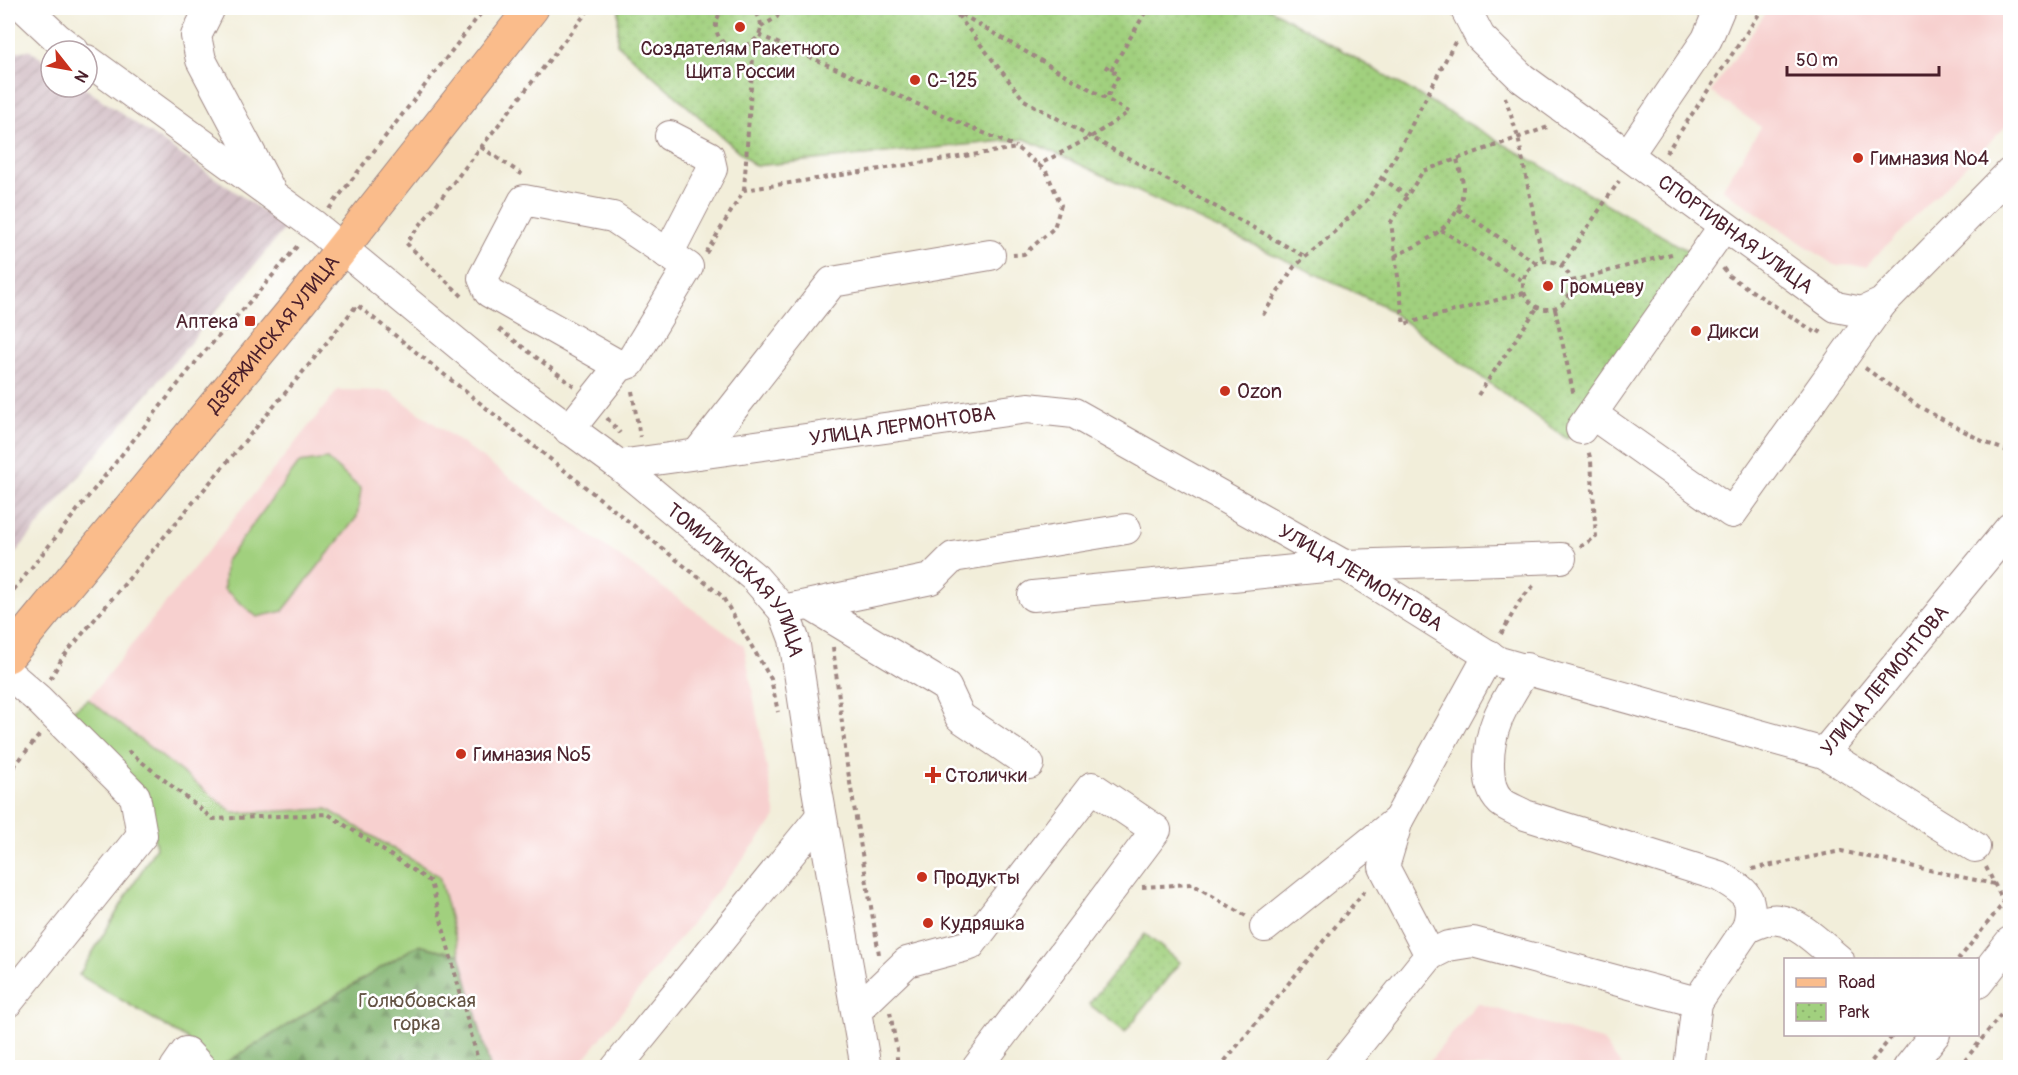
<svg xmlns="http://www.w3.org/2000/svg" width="2018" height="1075" viewBox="0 0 2018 1075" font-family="Pangolin,sans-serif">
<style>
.built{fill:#f7d0cf}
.industrial{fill:url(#industrial-furrows)}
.grass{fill:#a1d07e;stroke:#767854;stroke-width:1.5}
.forest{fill:url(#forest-firs);stroke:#65684c;stroke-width:1.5}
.park{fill:url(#park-dots);stroke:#767854;stroke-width:1.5}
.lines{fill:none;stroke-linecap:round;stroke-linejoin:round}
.minor-casing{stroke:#9e8682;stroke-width:32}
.major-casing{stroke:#9e8682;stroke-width:35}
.path{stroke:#9e8682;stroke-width:4;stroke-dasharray:4.5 4.5;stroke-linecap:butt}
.minor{stroke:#fff;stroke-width:30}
.major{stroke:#fabc8b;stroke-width:33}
.poi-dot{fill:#c8321e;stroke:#fff;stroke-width:2}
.labels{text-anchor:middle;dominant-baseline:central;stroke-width:5;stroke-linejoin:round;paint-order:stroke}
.poi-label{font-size:20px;fill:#4a1f2b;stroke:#fff;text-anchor:start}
.street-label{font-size:20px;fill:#4a1f2b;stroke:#fff}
.park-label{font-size:20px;fill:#645444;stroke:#fff}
</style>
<defs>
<pattern id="industrial-furrows" width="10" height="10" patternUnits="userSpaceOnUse" patternTransform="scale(1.5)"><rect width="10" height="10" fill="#d2bec5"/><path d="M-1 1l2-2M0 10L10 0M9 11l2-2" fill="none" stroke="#b6a3a9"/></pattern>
<pattern id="forest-firs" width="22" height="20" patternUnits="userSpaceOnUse" patternTransform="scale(1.5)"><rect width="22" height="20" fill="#80b26d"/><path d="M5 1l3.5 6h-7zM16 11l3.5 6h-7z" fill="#6b905a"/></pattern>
<pattern id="park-dots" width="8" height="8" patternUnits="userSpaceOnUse" patternTransform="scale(1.5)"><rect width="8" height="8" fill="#a1d07e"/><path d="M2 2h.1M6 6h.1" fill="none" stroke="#8cb26d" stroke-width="1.8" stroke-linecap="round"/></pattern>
</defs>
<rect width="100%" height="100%" fill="#fff"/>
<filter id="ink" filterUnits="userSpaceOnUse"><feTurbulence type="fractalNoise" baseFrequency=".0167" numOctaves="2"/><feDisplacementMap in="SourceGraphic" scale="12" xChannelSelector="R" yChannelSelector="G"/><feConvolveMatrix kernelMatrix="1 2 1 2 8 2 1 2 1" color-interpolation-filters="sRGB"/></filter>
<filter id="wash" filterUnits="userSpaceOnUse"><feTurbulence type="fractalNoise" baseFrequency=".008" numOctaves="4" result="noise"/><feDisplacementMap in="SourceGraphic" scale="24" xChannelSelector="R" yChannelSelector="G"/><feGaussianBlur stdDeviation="1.35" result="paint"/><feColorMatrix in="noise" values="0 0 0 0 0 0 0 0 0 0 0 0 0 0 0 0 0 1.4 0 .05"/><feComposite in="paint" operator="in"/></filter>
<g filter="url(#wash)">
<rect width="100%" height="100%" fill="#f2eeda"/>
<g class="built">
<path d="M1769 8H2010V122L1866 266 1834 265 1722 189 1761 127 1711 92Z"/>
<path d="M338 390 389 391 744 646 776 817 578 1067H490L439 876 327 809 234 813 88 699Z"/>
<path d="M1477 1003 1603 1041 1622 1067H1425Z"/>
</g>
<path class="industrial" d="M29 50 51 65V87H83L286 227 8 562V53Z"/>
<g class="grass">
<path d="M327 459 361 489 357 517 283 611 257 617 224 589 225 562 299 463Z"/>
<path d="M88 699 234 813 327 809 439 876 460 955 418 945 219 1067H212L187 1039 79 975 156 847 144 790 61 720Z"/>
</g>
<path class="forest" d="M418 945 460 955 490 1067H219Z"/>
<g class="park">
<path d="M619 8H1269L1695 255 1567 439 1380 304 1025 139 755 166 617 44Z"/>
<path d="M1145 934 1180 962 1125 1032 1089 1004Z"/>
</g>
</g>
<g filter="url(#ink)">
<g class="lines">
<g class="minor-casing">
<g id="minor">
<path d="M25 8 57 38 74 51"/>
<path id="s1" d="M1465 8 1480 37 1522 78 1836 307 1862 312 1882 303 2010 173"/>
<path d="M209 10 196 36 201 60 270 190"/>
<path id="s2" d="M87 60 315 226 492 372 619 465 755 578 783 610 794 639 816 784 866 1068"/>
<path d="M1628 155 1707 39 1720 8"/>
<path d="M668 254 712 169 709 156 670 136"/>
<path d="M1592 414 1732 513 1882 303"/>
<path d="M1581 429 1724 226"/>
<path d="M569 430 619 367 630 363 688 267 613 217 524 200 483 278 489 292 613 362 619 367"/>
<path d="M697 454 832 282 990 255"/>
<path id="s3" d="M619 465 1028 408 1074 413 1344 565 1499 662 1824 753 2010 528"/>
<path d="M1033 596 1344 565 1561 558"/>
<path d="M810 605 946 687 960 717 1029 764"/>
<path d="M783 610 931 579 953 557 1126 529"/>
<path d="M1526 668C1505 702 1488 726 1489 767 1490 781 1490 791 1501 802 1507 807 1518 811 1525 815L1719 876C1745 891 1756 897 1747 928L1697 1002"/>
<path d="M8 673 38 699 135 796 142 835 8 1002"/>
<path d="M1824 753 1975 847"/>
<path d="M1398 820 1489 655"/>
<path d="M1265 927 1398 820 1384 867 1430 955"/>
<path d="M1747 928C1757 924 1769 918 1779 920 1799 922 1823 947 1839 960"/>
<path d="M1978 983 2010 942"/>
<path d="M857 1010 907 962 970 945 1092 787 1156 830 977 1068"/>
<path d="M175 1068 186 1052 201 1068"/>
<path d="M616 1068 821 816"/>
<path d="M1339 1068 1430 955 1448 946 1473 942 1697 1002 1689 1068"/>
<path d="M1908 1068 1935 1034"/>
</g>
</g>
<g class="major-casing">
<g id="major">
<path id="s4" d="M8 656 291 313 532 8"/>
</g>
</g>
<g class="path">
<path d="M712 8 720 12"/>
<path d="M725 8C719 13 715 21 716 29 724 67 783 39 752 8"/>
<path d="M952 8 1024 100 1306 257"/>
<path d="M1610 8 1613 11"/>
<path d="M954 10 1129 112 1091 137 1038 165"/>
<path d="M761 27 777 17 781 8"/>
<path d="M759 35 1016 147"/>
<path d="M1105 66 1119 75 1106 99"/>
<path d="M1111 70 1145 13"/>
<path d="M1505 97 1518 137 1543 261"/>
<path d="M481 147 523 175"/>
<path d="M1666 153 1763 8"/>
<path d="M1382 178 1407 196"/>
<path d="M744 190 754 42"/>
<path d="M329 209 485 8"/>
<path d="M1458 209 1536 263"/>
<path d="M1441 230 1523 281"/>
<path d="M706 253 744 190 1017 148 1046 171 1061 205 1054 228 1024 254 1013 255"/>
<path d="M1395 256C1425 242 1462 225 1463 187 1463 178 1459 168 1457 159"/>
<circle cx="1547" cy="285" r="24"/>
<path d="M1562 265 1619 181"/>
<path d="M1723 268 1729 276 1818 334 1823 327"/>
<path d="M1572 281 1675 253"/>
<path d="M1524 293 1404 324 1391 222 1423 171 1548 127"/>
<path d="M462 296 406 243 590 8"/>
<path d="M1555 309 1574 396"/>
<path d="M1263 315 1294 267 1330 236 1368 199 1396 155 1455 42"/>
<path d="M499 329 574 386"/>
<path d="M1865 368 1918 406 1984 442 2010 452"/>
<path d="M632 391 640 437"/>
<path d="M1478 395 1537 308"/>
<path d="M607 418 620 433"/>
<path d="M1580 547 1596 537 1591 461 1588 450"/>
<path d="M8 597 199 358 262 288 299 244"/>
<path d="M1501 634 1521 599 1535 584"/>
<path d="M833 647 847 765 879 954"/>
<path d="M50 679 63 657 307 367 357 305 722 596 771 679 778 712"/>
<path d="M128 751 213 819 328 814 431 882 480 1068"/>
<path d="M8 774 41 733"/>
<path d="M1986 867 2004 903"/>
<path d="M1752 869 1841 851 1994 884"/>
<path d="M1142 887 1192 884 1246 916"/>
<path d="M1958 960 2010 895"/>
<path d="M890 1012 897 1050V1068"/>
<path d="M1219 1068 1367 888"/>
<path d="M1866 1068 1894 1034"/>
<path d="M1959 1068 2010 1003"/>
</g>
<use href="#minor" class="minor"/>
<use href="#major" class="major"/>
</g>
</g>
<g class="poi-dot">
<circle cx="740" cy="27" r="6"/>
<circle cx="915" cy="80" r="6"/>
<circle cx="1858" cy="158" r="6"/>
<circle cx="1548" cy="286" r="6"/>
<rect x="244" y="315" width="12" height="12" rx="3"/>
<circle cx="1696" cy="331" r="6"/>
<circle cx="1225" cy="391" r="6"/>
<circle cx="461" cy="754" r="6"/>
<path d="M930 766h6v6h6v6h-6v6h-6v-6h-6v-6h6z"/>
<circle cx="922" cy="877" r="6"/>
<circle cx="928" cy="923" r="6"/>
</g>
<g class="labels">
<g class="poi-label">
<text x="740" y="48" text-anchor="middle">Создателям Ракетного<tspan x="740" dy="23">Щита России</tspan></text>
<text x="927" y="80">С-125</text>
<text x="1870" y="158">Гимназия №4</text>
<text x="1560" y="286">Громцеву</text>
<text x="238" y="321" text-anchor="end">Аптека</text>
<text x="1708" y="331">Дикси</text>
<text x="1237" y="391">Ozon</text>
<text x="473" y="754">Гимназия №5</text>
<text x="945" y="775">Столички</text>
<text x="934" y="877">Продукты</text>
<text x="940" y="923">Кудряшка</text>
</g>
<g class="street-label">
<text stroke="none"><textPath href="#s1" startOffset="356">СПОРТИВНАЯ УЛИЦА</textPath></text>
<text stroke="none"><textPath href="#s4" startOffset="417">ДЗЕРЖИНСКАЯ УЛИЦА</textPath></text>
<text stroke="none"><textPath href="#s3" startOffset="286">УЛИЦА ЛЕРМОНТОВА</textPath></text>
<text stroke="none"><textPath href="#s3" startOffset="790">УЛИЦА ЛЕРМОНТОВА</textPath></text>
<text stroke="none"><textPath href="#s2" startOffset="836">ТОМИЛИНСКАЯ УЛИЦА</textPath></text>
<text stroke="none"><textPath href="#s3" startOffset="1384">УЛИЦА ЛЕРМОНТОВА</textPath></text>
</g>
<g class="park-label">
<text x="417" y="1000">Голюбовская<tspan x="417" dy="23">горка</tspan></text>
</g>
</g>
<rect width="2018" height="1075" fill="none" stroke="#fff" stroke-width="30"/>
<rect x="1784" y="958" width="195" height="78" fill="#ffffff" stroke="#b7a5aa" stroke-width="1.5"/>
<rect x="1796" y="978" width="30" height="9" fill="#fabc8b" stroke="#b7a5aa" stroke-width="1.5"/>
<text x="1838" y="988" font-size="18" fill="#4a1f2b">Road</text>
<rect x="1796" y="1003" width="30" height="18" fill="url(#park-dots)" stroke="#b7a5aa" stroke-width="1.5"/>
<text x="1838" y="1018" font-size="18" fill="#4a1f2b">Park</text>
<g transform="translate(69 69) rotate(121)"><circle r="28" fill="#ffffff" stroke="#b7a5aa" stroke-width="1.5"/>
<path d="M0-4.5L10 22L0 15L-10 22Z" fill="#c8321e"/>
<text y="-9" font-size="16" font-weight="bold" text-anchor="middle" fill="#4a1f2b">N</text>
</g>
<path d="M1787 66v9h152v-9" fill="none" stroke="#4a1f2b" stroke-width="3"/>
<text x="1796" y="66" font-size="18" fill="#4a1f2b" stroke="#ffffff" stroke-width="4.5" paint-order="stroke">50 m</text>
</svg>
